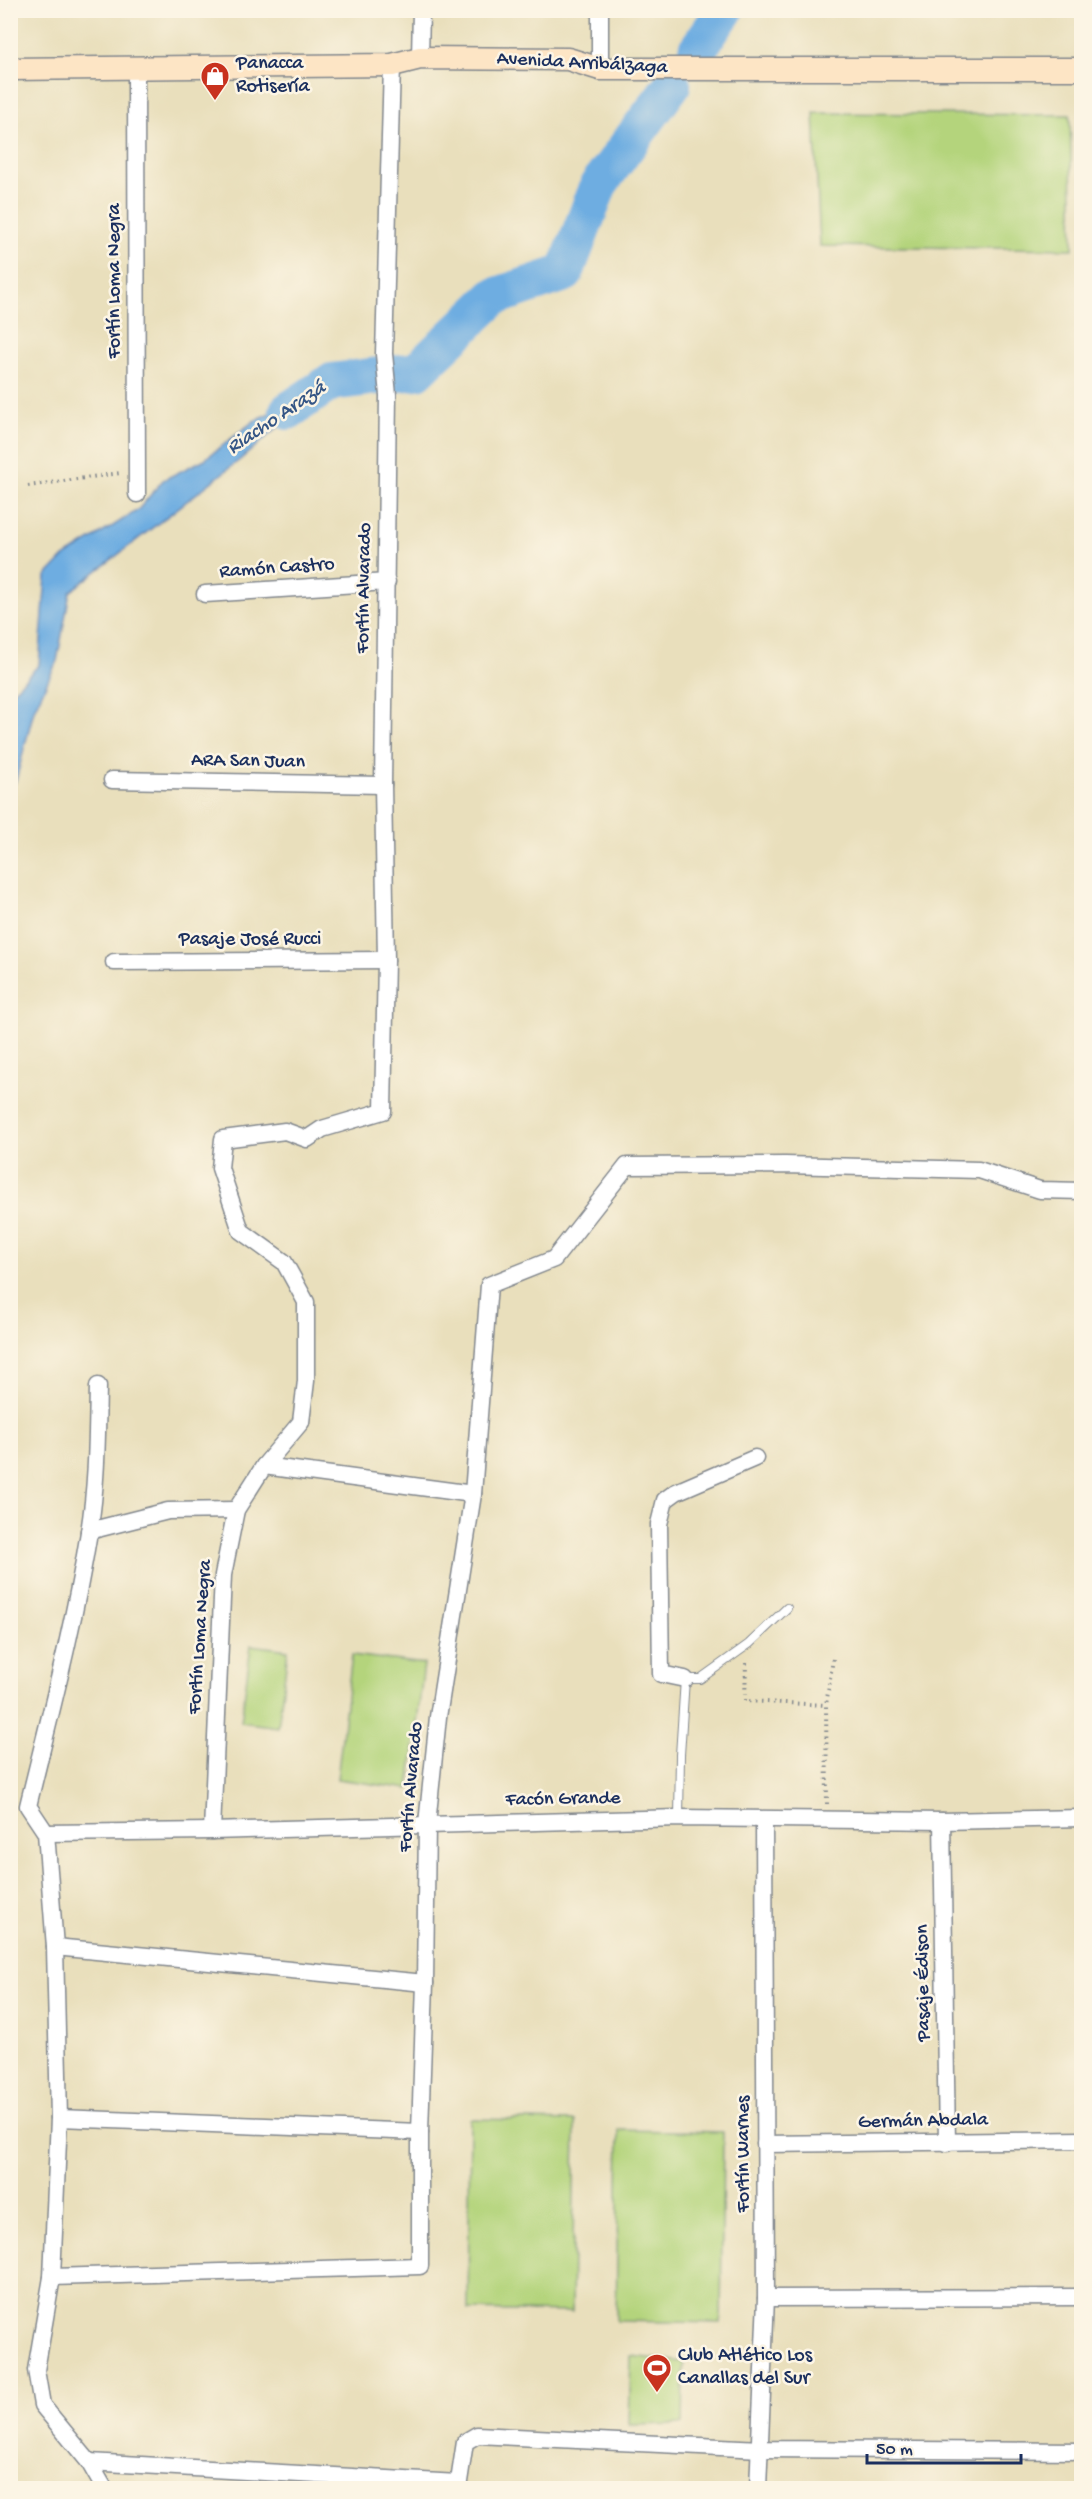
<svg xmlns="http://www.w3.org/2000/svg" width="1092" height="2499" viewBox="0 0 1092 2499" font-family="'Gochi Hand',sans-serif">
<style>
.green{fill:#b4d47b;stroke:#68826c;stroke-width:1.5}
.water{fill:#6eade1;stroke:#446ea0;stroke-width:1.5}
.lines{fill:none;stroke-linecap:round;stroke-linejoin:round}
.river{stroke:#6eade1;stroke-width:38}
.service-casing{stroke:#82878d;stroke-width:10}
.minor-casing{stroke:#82878d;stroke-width:19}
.secondary-casing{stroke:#82878d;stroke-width:25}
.path{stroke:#82878d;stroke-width:4;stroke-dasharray:1.5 4.5;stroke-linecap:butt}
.service{stroke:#fff;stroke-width:8}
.minor{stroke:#fff;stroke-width:16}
.secondary{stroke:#fde5c5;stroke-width:22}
.labels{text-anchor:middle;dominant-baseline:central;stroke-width:5;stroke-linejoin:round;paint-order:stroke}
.poi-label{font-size:20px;fill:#1b2f5e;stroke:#fcf5e5;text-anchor:start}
.street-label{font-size:20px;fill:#1b2f5e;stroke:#fcf5e5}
.water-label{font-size:21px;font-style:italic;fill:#345585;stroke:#fcf5e5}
</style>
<rect width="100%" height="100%" fill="#fcf5e5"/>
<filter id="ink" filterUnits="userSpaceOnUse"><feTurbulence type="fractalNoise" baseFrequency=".0167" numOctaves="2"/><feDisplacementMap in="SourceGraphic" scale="12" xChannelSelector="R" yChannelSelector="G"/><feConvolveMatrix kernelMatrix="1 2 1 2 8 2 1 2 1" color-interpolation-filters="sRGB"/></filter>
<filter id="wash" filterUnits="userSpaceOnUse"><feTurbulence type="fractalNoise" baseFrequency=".008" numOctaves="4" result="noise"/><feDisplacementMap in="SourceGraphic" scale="24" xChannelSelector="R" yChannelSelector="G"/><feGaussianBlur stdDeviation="1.35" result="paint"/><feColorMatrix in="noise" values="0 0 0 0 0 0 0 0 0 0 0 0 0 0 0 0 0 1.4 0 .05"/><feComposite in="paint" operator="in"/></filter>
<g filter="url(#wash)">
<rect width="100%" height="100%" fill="#e9dfbc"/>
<g class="green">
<path d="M814 113 1070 115 1073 249 820 246Z"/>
<path d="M251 1645 288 1650 278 1727 241 1722Z"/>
<path d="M352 1655 424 1664 409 1789 337 1779Z"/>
<path d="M470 2119 575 2121 572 2312 468 2310Z"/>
<path d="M619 2130 723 2132 721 2323 616 2321Z"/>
<path d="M631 2356 684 2362 683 2424 629 2425Z"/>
</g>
<path class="water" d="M331 382 241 459 70 592 57 661 34 710 16 780 11 791V693L39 665 46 576 64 557 138 510 163 480 205 459 254 421Z"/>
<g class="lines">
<g class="river">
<path d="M697 50 725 10"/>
<path d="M288 411 331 382 417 371 494 297 565 273 599 184 672 85"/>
</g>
</g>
</g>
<g filter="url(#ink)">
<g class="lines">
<g class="service-casing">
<path id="service" d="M679 1818 680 1755 685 1679H700L749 1644 787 1608"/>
</g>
<g class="minor-casing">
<g id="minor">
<path d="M600 10V69"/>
<path d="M420 58 421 10"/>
<path d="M136 68 137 494"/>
<path d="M205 594 387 582"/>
<path d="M112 780 383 785"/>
<path d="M114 962 386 960"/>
<path d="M98 1386C97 1435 97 1484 89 1532 74 1625 50 1715 28 1806L46 1833 55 1947 59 2118 52 2277 36 2370 42 2405 89 2462 104 2488"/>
<path d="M264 1466 473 1494"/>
<path d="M89 1531 168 1511 236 1510"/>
<path d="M685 1679 661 1674 659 1524 665 1500 676 1492 755 1458"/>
<path d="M942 1821 947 2143"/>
<path d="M212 1831 223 1575 236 1510 264 1466 301 1422 306 1381V1302L284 1262 241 1231 220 1168 223 1139 285 1131 307 1139 322 1129 383 1111 386 960 383 785 388 395 384 354 392 65"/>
<path d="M46 1833 212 1831 679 1818 942 1821 1082 1818"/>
<path d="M55 1947 425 1983"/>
<path d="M59 2118 420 2132"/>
<path d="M765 2144 1082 2140"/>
<path d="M52 2277 420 2266V2132L425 1983 427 1824 438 1717 473 1494 489 1285 554 1259 627 1166 785 1165 979 1170 1040 1190 1082 1191"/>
<path d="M766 2298 1082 2297"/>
<path d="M89 2462 458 2483"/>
<path d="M458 2488 465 2442 477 2435 761 2449 1082 2451"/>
<path d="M758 2488 766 2298 764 1820"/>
</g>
</g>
<g class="secondary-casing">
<path id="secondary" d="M10 69 392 65 420 58 568 59 600 69H1082"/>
</g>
<g class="path">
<path d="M28 486 120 473"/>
<path d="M746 1663 745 1701 826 1705"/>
<path d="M827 1804 826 1705 833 1659"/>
</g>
<use href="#service" class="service"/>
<use href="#minor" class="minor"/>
<use href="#secondary" class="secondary"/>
</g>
</g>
<defs>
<g id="shop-pin" transform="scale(1.5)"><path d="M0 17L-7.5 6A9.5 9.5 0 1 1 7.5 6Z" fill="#c8321e" stroke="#fcf5e5"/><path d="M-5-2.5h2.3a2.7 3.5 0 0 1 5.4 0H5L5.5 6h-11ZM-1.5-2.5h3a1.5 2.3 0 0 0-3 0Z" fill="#fff"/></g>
<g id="stadium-pin" transform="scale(1.5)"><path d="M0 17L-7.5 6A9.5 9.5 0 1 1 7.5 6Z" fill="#c8321e" stroke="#fcf5e5"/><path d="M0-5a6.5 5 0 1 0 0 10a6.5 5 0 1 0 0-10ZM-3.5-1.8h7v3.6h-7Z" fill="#fff"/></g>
</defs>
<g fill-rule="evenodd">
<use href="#shop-pin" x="215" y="76"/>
<use href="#stadium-pin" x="657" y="2368"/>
</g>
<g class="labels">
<g class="poi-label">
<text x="236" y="64">Panacca<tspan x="236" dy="23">Rotisería</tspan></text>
<text x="678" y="2356">Club Atlético Los<tspan x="678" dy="23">Canallas del Sur</tspan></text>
</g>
<g class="street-label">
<text transform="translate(582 64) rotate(3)">Avenida Arribálzaga</text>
<text transform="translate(115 281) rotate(-90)">Fortín Loma Negra</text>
<text transform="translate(277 569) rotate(-4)">Ramón Castro</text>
<text transform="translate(365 588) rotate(-89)">Fortín Alvarado</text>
<text transform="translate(248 762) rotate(1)">ARA San Juan</text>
<text x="250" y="940">Pasaje José Rucci</text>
<text transform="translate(201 1637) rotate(-86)">Fortín Loma Negra</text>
<text transform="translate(412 1787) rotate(-85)">Fortín Alvarado</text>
<text transform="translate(563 1800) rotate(-1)">Facón Grande</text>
<text transform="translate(924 1983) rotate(-91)">Pasaje Édison</text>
<text transform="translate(923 2122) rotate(-1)">Germán Abdala</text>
<text transform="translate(744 2154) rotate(-90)">Fortín Warnes</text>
</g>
<g class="water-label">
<text transform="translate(277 419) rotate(-34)">Riacho Arazá</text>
</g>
</g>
<rect width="1092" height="2499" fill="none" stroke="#fcf5e5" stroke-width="36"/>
<path d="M867 2454v9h154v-9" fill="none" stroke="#1b2f5e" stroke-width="3"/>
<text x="876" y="2454" font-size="18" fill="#1b2f5e" stroke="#fcf5e5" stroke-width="4.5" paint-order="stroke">50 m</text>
</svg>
